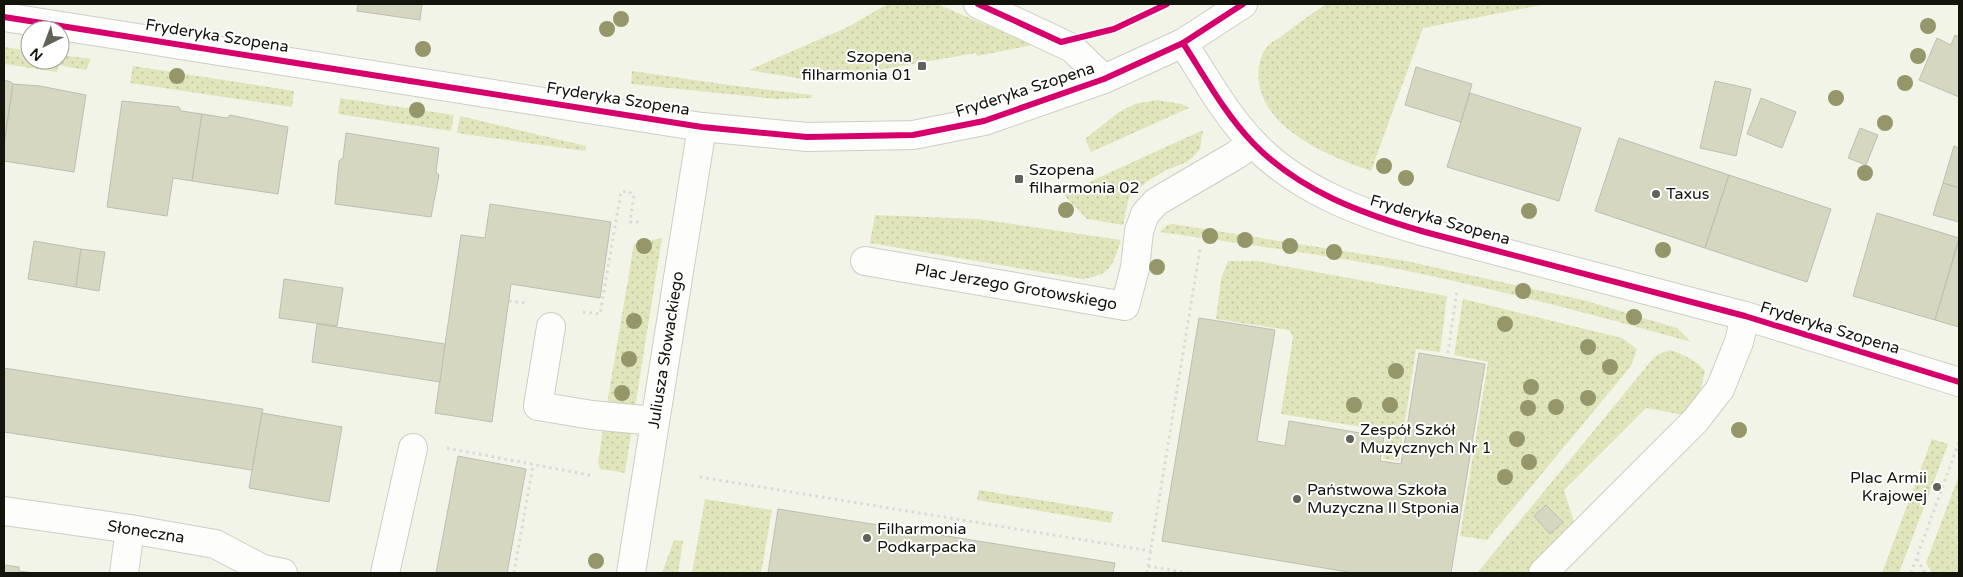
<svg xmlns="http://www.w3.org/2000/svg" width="1963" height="577" viewBox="0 0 1963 577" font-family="'Varela Round',sans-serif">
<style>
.grass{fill:url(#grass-dots)}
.building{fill:#d6d7c1;stroke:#bdbeb4}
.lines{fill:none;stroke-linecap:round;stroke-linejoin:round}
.minor-casing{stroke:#cdcec4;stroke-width:30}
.path{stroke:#dadad6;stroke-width:3;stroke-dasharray:2.5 4;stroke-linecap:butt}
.minor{stroke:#fdfdfc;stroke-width:28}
.cycleway-casing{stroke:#fff;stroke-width:9}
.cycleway{stroke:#d6006c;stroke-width:6}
.tree{fill:#95976b}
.poi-dot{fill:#616258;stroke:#fff;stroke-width:2}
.labels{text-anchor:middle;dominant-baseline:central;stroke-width:4;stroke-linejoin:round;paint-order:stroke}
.street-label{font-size:16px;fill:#13140b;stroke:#fff}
.poi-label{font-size:16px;fill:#13140b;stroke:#fff;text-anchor:start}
</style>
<defs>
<pattern id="grass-dots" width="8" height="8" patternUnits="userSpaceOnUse" patternTransform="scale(1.25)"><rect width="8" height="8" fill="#e1e5bb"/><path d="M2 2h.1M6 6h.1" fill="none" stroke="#c0c49f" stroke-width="1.8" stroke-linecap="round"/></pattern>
</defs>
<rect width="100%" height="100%" fill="#f3f4e8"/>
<g class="grass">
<path d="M892 4H937L1033 45 977 56 976 53 832 78 804 79 749 70 848 27 884 6Z"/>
<path d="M1326 4H1546L1423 28 1371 171C1331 157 1266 131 1259 83 1257 71 1259 57 1267 47 1270 43 1275 40 1279 38 1294 26 1310 15 1326 4Z"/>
<path d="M4 47 30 51V60H60V55L91 59 86 70 58 65 57 72 4 64Z"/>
<path d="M133 66 294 91 292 107 130 83Z"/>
<path d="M632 71 736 86 812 95V98L777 99 631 84Z"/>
<path d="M340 98 454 115 451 131 338 114Z"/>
<path d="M1156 100 1182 104 1189 108 1091 152 1085 139 1119 112 1135 104Z"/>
<path d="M460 116 586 146 585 151 457 133Z"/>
<path d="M1203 130 1200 149 1193 157 1185 163 1166 170 1148 181 1129 197 1123 225 1087 219 1063 194Z"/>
<path d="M875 215 978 219 1121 240C1113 265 1111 275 1083 279L870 243Z"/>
<path d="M1173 224 1406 261 1583 300 1677 328 1691 342C1596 315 1500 290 1403 270 1323 254 1241 244 1160 232L1167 225Z"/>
<path d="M662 238 635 408 607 404 634 244Z"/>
<path d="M1228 261H1257L1447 296 1440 352 1416 349 1399 461 1383 459 1387 431 1281 414 1293 337 1289 330 1216 319 1221 279Z"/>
<path d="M1463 299 1622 338 1637 349 1631 366 1487 540 1460 536 1488 362 1454 355Z"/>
<path d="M1670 350C1685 355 1694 359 1705 371L1699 396 1684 415 1646 408 1564 490 1575 525 1527 573H1477L1651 361 1657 355Z"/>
<path d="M604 423 632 428 625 473 600 469 598 463Z"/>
<path d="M1932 439 1948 444 1899 573H1882Z"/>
<path d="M1959 475V573H1932L1926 563Z"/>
<path d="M979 490 1113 512 1111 523 977 500Z"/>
<path d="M705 499 772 510 761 573H692Z"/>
<path d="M674 540 683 541 678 573H662Z"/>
</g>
<g class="building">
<path d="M355 4H422L420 20 357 11 358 4Z"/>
<path d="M1955 35 1959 37V97L1919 80 1937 38 1951 45Z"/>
<path d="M1416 67 1472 84 1461 122 1405 105Z"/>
<path d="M4 80 11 82 13 84 4 145Z"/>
<path d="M1715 81 1751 89 1736 156 1700 148Z"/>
<path d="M13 84 40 86 86 95 74 172 4 161V145Z"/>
<path d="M1470 93 1581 128 1559 201 1447 167Z"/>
<path d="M1761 98 1796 112 1782 148 1747 134Z"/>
<path d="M122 101 179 107 181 111 202 114 192 181 173 178 167 216 107 207Z"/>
<path d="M202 114 227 118 230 115 288 127 278 194 192 181Z"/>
<path d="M1860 128 1878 135 1866 165 1848 158Z"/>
<path d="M346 133 439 148 436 172 439 175 431 217 335 204 339 161 343 158Z"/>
<path d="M1619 138 1729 175 1705 248 1595 211Z"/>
<path d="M1954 146 1959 148V188L1943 183Z"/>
<path d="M1729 175 1831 209 1807 282 1705 248Z"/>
<path d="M1943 183 1959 188V222L1933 215Z"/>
<path d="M490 204 611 222 600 298 511 284 492 422 435 413 461 235 485 238Z"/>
<path d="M1877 213 1959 238 1935 320 1853 296Z"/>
<path d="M34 241 81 249 76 287 28 279Z"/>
<path d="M1958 243 1959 244V327L1935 320Z"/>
<path d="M81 249 105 252 99 291 76 287Z"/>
<path d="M284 279 343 288 337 326 279 318Z"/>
<path d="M1199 318 1275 330 1257 441 1285 446 1289 421 1384 437 1380 461 1401 464 1419 353 1485 364 1451 573H1354L1162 541Z"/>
<path d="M317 324 445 344 440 382 312 362Z"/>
<path d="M4 368 263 409 252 470 4 432Z"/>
<path d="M262 413 342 427 329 502 249 488Z"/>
<path d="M458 456 526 469 507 573H436Z"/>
<path d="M1546 505 1563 522 1550 534 1534 516Z"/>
<path d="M778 509 1115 563 1113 573H768Z"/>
<path d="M4 565 19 567V571L34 573H4Z"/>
</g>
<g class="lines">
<g class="minor-casing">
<g id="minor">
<path d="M978 4 1072 48 1104 79"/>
<path d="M4 17 702 127 807 137 913 135 984 121 1104 79 1183 43 1243 4"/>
<path d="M1183 43C1205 77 1225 114 1253 143 1299 191 1363 214 1425 232L1745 316 1959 382"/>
<path d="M865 261 1125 306 1135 268 1139 231 1145 214 1156 202 1236 155 1253 143"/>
<path d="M551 327 538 406 592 415 654 421"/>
<path d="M4 511 130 529 215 544 263 569 283 573"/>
<path d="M124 573 130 529"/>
<path d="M385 573 413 448"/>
<path d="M631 573 702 127"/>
<path d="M1543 573 1695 421 1720 389 1739 342 1745 316"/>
</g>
</g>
<g class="path">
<path d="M509 301 525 303"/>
<path d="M583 312 600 314 621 192 628 191 634 195 630 222H641"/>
<path d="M1448 353 1457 291"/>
<path d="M447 448 594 476"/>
<path d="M700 477 1151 551"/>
<path d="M1917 559 1925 573"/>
<path d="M1148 566 1188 573"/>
<path d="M514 573 533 465"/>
<path d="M1147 573 1200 249"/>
<path d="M1911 573 1959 442"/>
</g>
<use href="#minor" class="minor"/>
<g class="cycleway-casing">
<g id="cycleway">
<path d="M978 4 1061 42 1114 29 1167 4"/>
<path d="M4 17 702 127 807 137 913 135 984 121 1104 79 1183 43 1243 4"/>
<path d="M1183 43C1205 77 1225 114 1253 143 1299 191 1363 214 1425 232L1745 316 1959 382"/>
</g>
</g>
<use href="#cycleway" class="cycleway"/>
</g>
<g class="tree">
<circle cx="621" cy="19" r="8"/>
<circle cx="1928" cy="26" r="8"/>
<circle cx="607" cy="29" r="8"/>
<circle cx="423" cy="49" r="8"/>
<circle cx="1918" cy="56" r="8"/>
<circle cx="177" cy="76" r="8"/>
<circle cx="1905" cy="83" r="8"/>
<circle cx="1836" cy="98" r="8"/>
<circle cx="417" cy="110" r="8"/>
<circle cx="1885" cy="123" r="8"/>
<circle cx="1384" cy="166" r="8"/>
<circle cx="1865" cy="173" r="8"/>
<circle cx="1406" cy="178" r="8"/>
<circle cx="1066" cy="210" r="8"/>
<circle cx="1529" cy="211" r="8"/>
<circle cx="1210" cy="236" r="8"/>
<circle cx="1245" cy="240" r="8"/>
<circle cx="644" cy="246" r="8"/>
<circle cx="1290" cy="246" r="8"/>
<circle cx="1663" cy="250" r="8"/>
<circle cx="1334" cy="252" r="8"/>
<circle cx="1157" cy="267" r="8"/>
<circle cx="1523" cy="291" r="8"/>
<circle cx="1634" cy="317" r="8"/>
<circle cx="634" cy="321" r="8"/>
<circle cx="1505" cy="324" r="8"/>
<circle cx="1588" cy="347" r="8"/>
<circle cx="629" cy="359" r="8"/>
<circle cx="1610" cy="367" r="8"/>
<circle cx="1396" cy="371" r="8"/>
<circle cx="1531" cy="387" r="8"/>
<circle cx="622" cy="393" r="8"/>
<circle cx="1588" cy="398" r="8"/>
<circle cx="1354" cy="405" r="8"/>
<circle cx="1390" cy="405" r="8"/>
<circle cx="1556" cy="407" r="8"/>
<circle cx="1528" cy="408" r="8"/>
<circle cx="1739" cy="430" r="8"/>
<circle cx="1517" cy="439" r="8"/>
<circle cx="1529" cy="462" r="8"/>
<circle cx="1505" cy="477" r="8"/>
<circle cx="596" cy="561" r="8"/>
</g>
<g class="poi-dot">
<rect x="917" y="61" width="10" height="10" rx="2.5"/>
<rect x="1014" y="174" width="10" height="10" rx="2.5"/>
<circle cx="1656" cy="194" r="5"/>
<circle cx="1350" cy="439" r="5"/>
<circle cx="1937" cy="487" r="5"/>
<circle cx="1297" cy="499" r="5"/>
<circle cx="867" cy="538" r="5"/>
</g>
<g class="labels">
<g class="street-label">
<text transform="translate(217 36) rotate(9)">Fryderyka Szopena</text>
<text transform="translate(1025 90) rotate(-18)">Fryderyka Szopena</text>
<text transform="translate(618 99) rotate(9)">Fryderyka Szopena</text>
<text transform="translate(1440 220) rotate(16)">Fryderyka Szopena</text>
<text transform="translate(1016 287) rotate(10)">Plac Jerzego Grotowskiego</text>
<text transform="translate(1830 328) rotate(17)">Fryderyka Szopena</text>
<text transform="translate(666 350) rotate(-81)">Juliusza Słowackiego</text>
<text transform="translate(146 532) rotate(9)">Słoneczna</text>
</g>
<g class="poi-label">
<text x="912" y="57" text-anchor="end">Szopena<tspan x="912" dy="18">filharmonia 01</tspan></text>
<text x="1029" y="170">Szopena<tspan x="1029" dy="18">filharmonia 02</tspan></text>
<text x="1666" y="194">Taxus</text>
<text x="1360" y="430">Zespół Szkół<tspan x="1360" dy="18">Muzycznych Nr 1</tspan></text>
<text x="1927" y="478" text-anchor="end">Plac Armii<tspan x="1927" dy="18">Krajowej</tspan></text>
<text x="1307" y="490">Państwowa Szkoła<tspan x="1307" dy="18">Muzyczna II Stponia</tspan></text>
<text x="877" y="529">Filharmonia<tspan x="877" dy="18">Podkarpacka</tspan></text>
</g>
</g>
<rect width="1963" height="577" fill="none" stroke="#13140b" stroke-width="10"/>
<g transform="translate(45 45) rotate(222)"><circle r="24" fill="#ffffff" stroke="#a1a19d"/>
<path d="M0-4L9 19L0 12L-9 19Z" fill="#616258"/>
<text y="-8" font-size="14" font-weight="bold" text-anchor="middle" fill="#13140b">N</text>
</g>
</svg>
